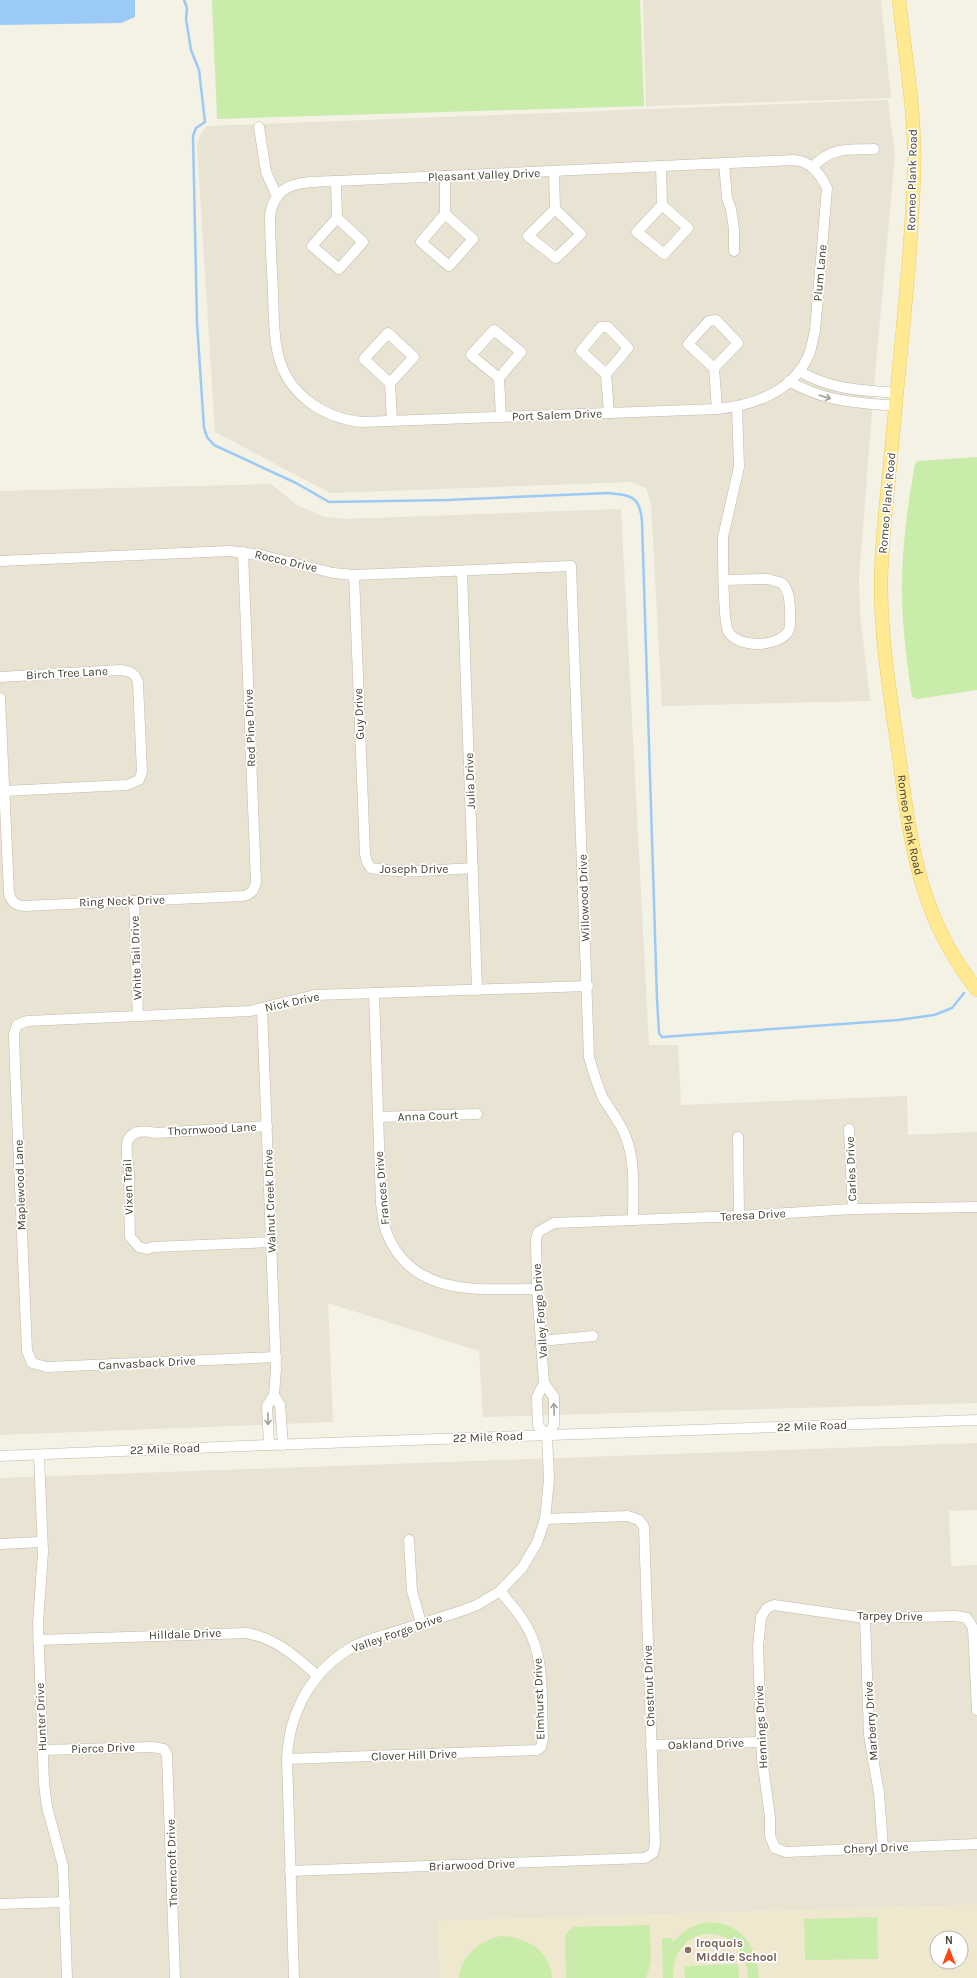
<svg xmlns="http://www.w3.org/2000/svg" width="977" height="1978" viewBox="0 0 977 1978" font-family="Karla,sans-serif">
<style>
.residential{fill:#e9e3d3}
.education{fill:#efe8ce;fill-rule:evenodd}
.green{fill:#c9ecaa}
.water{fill:#9ccaf6}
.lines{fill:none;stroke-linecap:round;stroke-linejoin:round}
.stream{stroke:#9ccaf6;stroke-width:2.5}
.minor-casing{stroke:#c0baa7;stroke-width:11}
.major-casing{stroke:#eecd59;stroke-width:14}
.minor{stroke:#fff;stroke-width:10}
.major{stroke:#ffe993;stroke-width:13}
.oneway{stroke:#a3a09a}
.education-dot{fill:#8d6e63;stroke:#fff;stroke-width:1.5}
.labels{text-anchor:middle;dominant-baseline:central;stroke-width:3.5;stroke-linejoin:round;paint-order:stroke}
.street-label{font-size:12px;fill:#474134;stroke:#fff}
.education-label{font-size:12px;font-weight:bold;fill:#785e54;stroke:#fff;text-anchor:start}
</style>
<rect width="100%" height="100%" fill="#f4f1e5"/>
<g class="residential">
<path d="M643 0H881L891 98 646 106Z"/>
<path d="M888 100 895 155 874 386 859 578 860 613 870 701 662 706 651 504 646 488 632 482 330 493 215 432 197 146 200 135 207 126Z"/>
<path d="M271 484 297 505 324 517 346 519 621 509 649 1045H678L681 1105 907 1096 908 1135 977 1132V1403L483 1417 479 1351 328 1303 333 1422 0 1435V491Z"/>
<path d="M977 1443V1510L949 1511 951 1566 977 1565V1905L439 1921 440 1978H0V1478Z"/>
</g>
<path class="education" d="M977 1905V1978H440L438 1921ZM937 1938H961V1962H937Z"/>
<g class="green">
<path d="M212 0H640L644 106 217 119Z"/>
<path d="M977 457V690L917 699 912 697C907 664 903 632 902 599 901 554 907 508 915 464L918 461Z"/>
<path d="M877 1917 878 1959 805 1960 804 1919Z"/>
<path d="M701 1923C738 1919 757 1943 759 1978H748C745 1917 671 1921 673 1978H663L662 1938H672L673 1942 687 1929Z"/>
<path d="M650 1925 651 1963 646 1978H566L565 1935 573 1927Z"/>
<path d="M501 1936C525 1936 551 1951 552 1978H459C461 1955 480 1940 501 1936Z"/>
<path d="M738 1964 739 1978H685L684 1966Z"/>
</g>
<path class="water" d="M0 0H135V17L121 23 0 25Z"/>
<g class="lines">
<path class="stream" d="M184 0 187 8 186 19 191 50 199 70 205 122 196 128 193 136 197 323 204 428 207 437 214 445 296 483 329 502 447 500 608 493C631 495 640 496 642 521L657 999 659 1033 662 1037 898 1020 934 1015 952 1008 964 993"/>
<g class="minor-casing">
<g id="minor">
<path d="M259 127 266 172 277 196"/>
<path d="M794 160C811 161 820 174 827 188L815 331C813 338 812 345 810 352 795 391 755 405 717 409L362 422C323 418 287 394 278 354 273 334 274 313 273 293 272 267 270 242 270 216 275 179 307 182 336 181Z"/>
<path d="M724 163 727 198 731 209 734 229V251"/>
<path d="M661 166 662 205 637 232 664 254 688 228 662 205"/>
<path d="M812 167C834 146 846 150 874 149"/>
<path d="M554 172 555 209 528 236 556 258 581 234 555 209"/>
<path d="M445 176V214L421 242 449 266 473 239 445 214"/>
<path d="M336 181 337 218 312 246 339 269 363 242 337 218"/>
<path d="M714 368 738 343 716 320 709 321 688 344 714 368 717 409"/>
<path d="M799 371C832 390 860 390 897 393"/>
<path d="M606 374 628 348 608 327H601L581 351 606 374 609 413"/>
<path d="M499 378 521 352 494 330 471 355 499 378 501 417"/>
<path d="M789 381C825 402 855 402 895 406"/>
<path d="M390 383 414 357 388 333 364 359 390 383 392 421"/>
<path d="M0 561 230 551 261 555 333 573 354 575 571 566 589 1057C593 1071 597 1085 603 1098 610 1110 620 1122 625 1135 636 1161 633 1192 633 1220"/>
<path d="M462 572 477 990"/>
<path d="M354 575 365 854 367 862 371 868C405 874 439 870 473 868"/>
<path d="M724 580 768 579 782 583C789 591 789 598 790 608 790 615 791 623 789 630 780 648 737 649 728 631 723 621 723 551 723 537L739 467 737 407"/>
<path d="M0 677 120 670C130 671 136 673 138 683L142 772 139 780 127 785 4 791"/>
<path d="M0 698 9 893C11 902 15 905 24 906L243 896C251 894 254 891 256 882L243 552"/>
<path d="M134 901 138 1016"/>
<path d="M374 993 381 1204C383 1213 383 1223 386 1231 411 1298 480 1289 537 1289"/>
<path d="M262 1008 276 1369 274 1395 267 1406 269 1445"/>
<path d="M379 1117 477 1114"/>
<path d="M267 1126 156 1133C147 1131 133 1129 128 1140 124 1150 129 1164 129 1174 130 1195 129 1216 130 1237L139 1247 147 1249 153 1247 272 1242"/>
<path d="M849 1129 853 1209"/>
<path d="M738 1137 739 1216"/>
<path d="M541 1341 593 1336"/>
<path d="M276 1357 47 1367 32 1363 27 1351 15 1067 14 1034 17 1025 27 1021 250 1011 315 995 588 986"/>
<path d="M544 1383 537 1397 538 1426 547 1435"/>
<path d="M274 1395 280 1405 283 1445"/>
<path d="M39 1455 43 1552 38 1623 44 1784 47 1807 63 1866 67 1978"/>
<path d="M0 1456 269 1445 977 1420"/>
<path d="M409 1540 412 1591 421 1623"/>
<path d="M0 1544 42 1542"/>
<path d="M865 1618 869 1735 879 1793 883 1848"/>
<path d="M38 1640 247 1633C277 1639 295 1656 318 1676"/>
<path d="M977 1710 973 1628 967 1618 956 1616 865 1618 774 1605 767 1608 761 1617 758 1647 762 1759 770 1817V1836L775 1848 786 1852 977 1844"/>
<path d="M651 1745 761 1742"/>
<path d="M43 1750 152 1747 164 1749 167 1755 175 1978"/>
<path d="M287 1759 537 1750 541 1747 543 1738C541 1701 546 1658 526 1625 519 1613 509 1602 500 1591"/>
<path d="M290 1871 645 1858 653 1853 655 1844 644 1527 639 1520 628 1516 545 1519"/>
<path d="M0 1904 65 1902"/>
<path d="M294 1978 287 1759C289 1711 313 1668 356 1645 368 1639 381 1636 394 1632 417 1625 440 1618 464 1610L477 1605 500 1591 522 1568 537 1543 545 1519 549 1479 547 1435 554 1425V1397L544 1383 537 1289 536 1239 538 1232 554 1223 739 1216 853 1209 977 1207"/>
</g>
</g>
<g class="major-casing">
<g id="major">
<path id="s1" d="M899 0C905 57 916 114 914 172 911 266 899 361 891 455 887 498 881 543 881 586 881 645 892 705 900 763 911 849 921 919 977 990"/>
</g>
</g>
<use href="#minor" class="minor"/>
<use href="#major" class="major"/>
</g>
<defs><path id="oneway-shaft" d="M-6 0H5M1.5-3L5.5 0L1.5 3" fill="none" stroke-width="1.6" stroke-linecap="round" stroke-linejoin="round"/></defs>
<g class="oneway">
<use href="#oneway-shaft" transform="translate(825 397) rotate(16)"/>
<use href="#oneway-shaft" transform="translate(554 1409) rotate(-92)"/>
<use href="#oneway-shaft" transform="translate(268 1419) rotate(88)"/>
</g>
<circle class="education-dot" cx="688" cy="1950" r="4"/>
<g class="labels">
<g class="street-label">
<text transform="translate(484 175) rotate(-2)">Pleasant Valley Drive</text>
<text transform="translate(912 180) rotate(-89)">Romeo Plank Road</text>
<text transform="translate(820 273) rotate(-85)">Plum Lane</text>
<text transform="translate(557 415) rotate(-2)">Port Salem Drive</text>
<text transform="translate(887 503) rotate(-85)">Romeo Plank Road</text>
<text transform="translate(286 561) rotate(13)">Rocco Drive</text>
<text transform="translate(67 673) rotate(-3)">Birch Tree Lane</text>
<text transform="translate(359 714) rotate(-92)">Guy Drive</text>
<text transform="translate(250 728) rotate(-92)">Red Pine Drive</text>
<text transform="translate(470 781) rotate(-92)">Julia Drive</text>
<text stroke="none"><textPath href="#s1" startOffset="829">Romeo Plank Road</textPath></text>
<text x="414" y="869">Joseph Drive</text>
<text transform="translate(584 898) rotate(-92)">Willowood Drive</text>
<text transform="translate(122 901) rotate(-2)">Ring Neck Drive</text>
<text transform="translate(136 958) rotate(-92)">White Tail Drive</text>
<text transform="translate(292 1002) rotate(-12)">Nick Drive</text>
<text transform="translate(428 1116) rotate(-2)">Anna Court</text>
<text transform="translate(212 1129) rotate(-3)">Thornwood Lane</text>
<text transform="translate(851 1169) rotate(-92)">Carles Drive</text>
<text transform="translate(20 1185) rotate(-92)">Maplewood Lane</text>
<text transform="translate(128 1187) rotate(-92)">Vixen Trail</text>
<text transform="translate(382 1188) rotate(-95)">Frances Drive</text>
<text transform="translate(270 1201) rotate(-92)">Walnut Creek Drive</text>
<text transform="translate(753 1215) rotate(-3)">Teresa Drive</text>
<text transform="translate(540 1311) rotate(-94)">Valley Forge Drive</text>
<text transform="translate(147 1363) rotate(-3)">Canvasback Drive</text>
<text transform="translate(812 1426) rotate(-2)">22 Mile Road</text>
<text transform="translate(488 1437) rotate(-2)">22 Mile Road</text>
<text transform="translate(165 1449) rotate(-2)">22 Mile Road</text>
<text transform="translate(890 1616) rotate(1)">Tarpey Drive</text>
<text transform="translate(397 1633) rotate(-19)">Valley Forge Drive</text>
<text transform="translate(185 1634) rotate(-2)">Hilldale Drive</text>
<text transform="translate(649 1686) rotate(-92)">Chestnut Drive</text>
<text transform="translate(539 1699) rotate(-92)">Elmhurst Drive</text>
<text transform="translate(41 1717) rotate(-92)">Hunter Drive</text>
<text transform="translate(871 1721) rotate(-94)">Marberry Drive</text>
<text transform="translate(761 1727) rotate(-93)">Hennings Drive</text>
<text transform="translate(706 1744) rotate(-2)">Oakland Drive</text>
<text transform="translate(103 1748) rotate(-2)">Pierce Drive</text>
<text transform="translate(414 1755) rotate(-2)">Clover Hill Drive</text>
<text transform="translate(876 1848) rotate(-2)">Cheryl Drive</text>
<text transform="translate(172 1863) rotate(-92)">Thorncroft Drive</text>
<text transform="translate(472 1865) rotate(-2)">Briarwood Drive</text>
</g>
<g class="education-label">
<text x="696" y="1943">Iroquois<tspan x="696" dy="14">Middle School</tspan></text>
</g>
</g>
<g transform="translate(949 1950)"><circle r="19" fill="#ffffff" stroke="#b5b3ae"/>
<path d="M0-3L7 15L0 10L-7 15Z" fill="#ff4811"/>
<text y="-6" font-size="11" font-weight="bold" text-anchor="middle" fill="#474134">N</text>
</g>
</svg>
